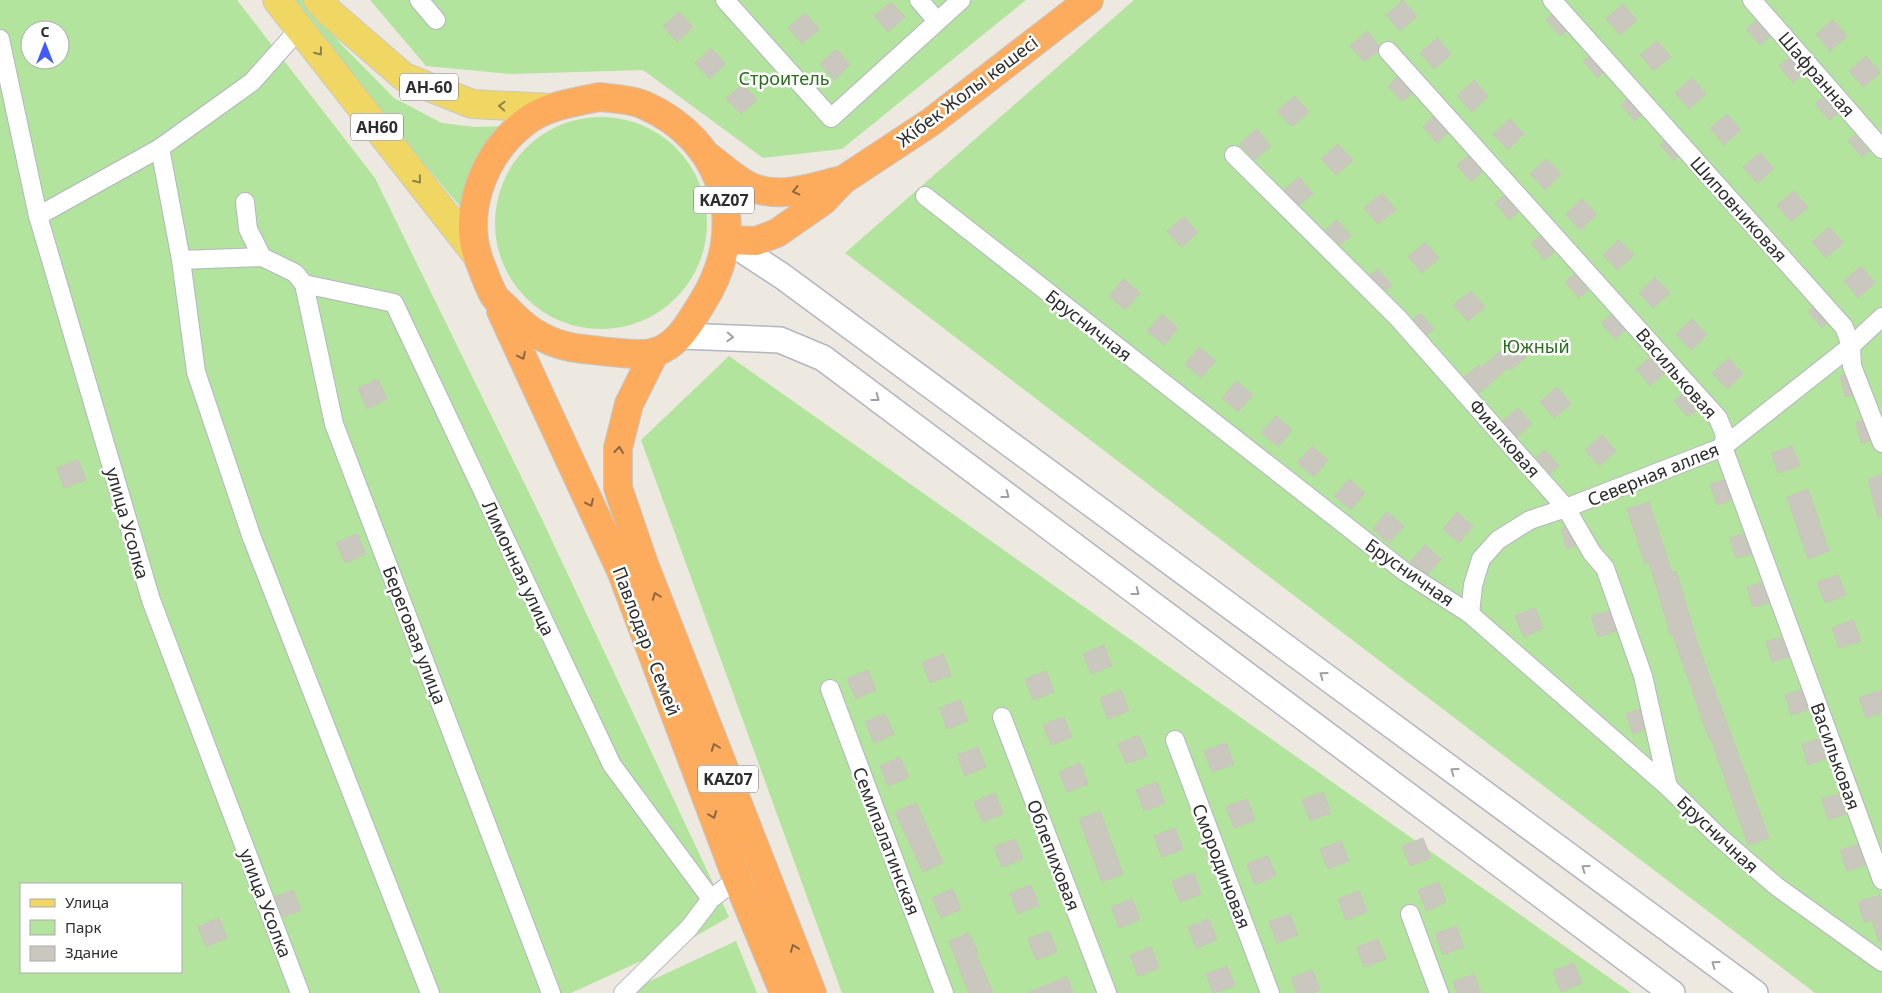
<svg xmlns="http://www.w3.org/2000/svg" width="1882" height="993" viewBox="0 0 1882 993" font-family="'Noto Sans',sans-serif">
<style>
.green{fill:#b2e49e;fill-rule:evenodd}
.building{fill:#cac7be;stroke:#cac5b9}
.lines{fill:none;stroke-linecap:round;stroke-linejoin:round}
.street-casing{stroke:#b3b5c0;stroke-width:20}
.secondary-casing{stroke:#b3b5c0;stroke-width:28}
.primary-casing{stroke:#c8c8c8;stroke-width:30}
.highway-casing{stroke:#c8c8c8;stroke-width:30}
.street{stroke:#fff;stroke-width:18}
.secondary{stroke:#fff;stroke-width:25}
.primary{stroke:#f0d763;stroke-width:28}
.highway{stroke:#fdab5c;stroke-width:28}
.oneway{stroke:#8e8248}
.oneway2{stroke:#8b6642}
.oneway3{stroke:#a0a0a0}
.labels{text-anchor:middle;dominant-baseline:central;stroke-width:5;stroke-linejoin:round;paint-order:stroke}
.shield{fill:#fff;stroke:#6c6c6c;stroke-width:1}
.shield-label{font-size:16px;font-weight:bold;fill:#2d2d2d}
.street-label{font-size:18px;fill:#2d2d2d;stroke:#fff}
.park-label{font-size:18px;fill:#286c1c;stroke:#fff}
</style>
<rect width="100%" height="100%" fill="#eee9e0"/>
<g class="green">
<path d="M0 0H237L375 178 539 513 729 917 696 936 571 993H0ZM30 30H60V60H30ZM21 884H181V972H21Z"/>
<path d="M288 0H304L342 45 394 98 442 123 474 127 513 126 466 214Z"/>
<path d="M370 0H1026L842 149 763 158 643 70 511 74 426 66Z"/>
<path d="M1134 0H1882V993H1815L845 253Z"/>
<circle cx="601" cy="223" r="106"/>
<path d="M729 356 1631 993H842L641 440Z"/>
<path d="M736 941 757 993H624Z"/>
</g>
<g class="building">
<path d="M1403 0 1417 16 1400 31 1386 15Z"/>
<path d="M891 2 905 17 888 32 874 16Z"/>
<path d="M1623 4 1637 20 1620 35 1606 19Z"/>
<path d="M679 12 693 27 677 42 663 26Z"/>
<path d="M805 13 819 29 802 44 788 28Z"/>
<path d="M1551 15 1566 31 1560 36 1546 20Z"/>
<path d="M1833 20 1847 36 1830 51 1816 34Z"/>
<path d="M1756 21 1770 37 1760 45 1746 29Z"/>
<path d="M1367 31 1379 46 1378 51 1364 62 1350 46Z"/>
<path d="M1437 38 1451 54 1434 69 1420 53Z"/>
<path d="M1657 41 1671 57 1654 71 1640 55Z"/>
<path d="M711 48 726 64 709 79 695 63Z"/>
<path d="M836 49 850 65 834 80 820 64Z"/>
<path d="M1866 56 1880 73 1863 87 1849 71Z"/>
<path d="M1589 57 1603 73 1598 78 1583 61Z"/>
<path d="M1789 58 1803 74 1793 83 1779 66Z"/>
<path d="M1397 77 1412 93 1402 102 1388 86Z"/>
<path d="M1692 78 1706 94 1689 109 1675 93Z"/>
<path d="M1474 80 1488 96 1472 112 1457 96Z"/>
<path d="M743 84 757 100 741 114 726 99Z"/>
<path d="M1295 96 1309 112 1292 127 1277 111Z"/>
<path d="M1823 97 1837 114 1829 120 1815 104Z"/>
<path d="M1627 99 1641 115 1635 121 1621 105Z"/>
<path d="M1727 114 1741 130 1724 145 1710 128Z"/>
<path d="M1433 117 1448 133 1437 143 1423 127Z"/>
<path d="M1510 119 1524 134 1508 150 1493 134Z"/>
<path d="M1257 129 1271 146 1254 160 1240 144Z"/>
<path d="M1855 135 1869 151 1862 157 1848 141Z"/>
<path d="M1664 141 1678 157 1674 161 1660 145Z"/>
<path d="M1338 144 1353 160 1336 175 1321 159Z"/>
<path d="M1760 153 1774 169 1757 183 1743 167Z"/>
<path d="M1468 156 1482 172 1471 182 1457 165Z"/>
<path d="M1546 159 1561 174 1545 190 1530 174Z"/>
<path d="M1299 177 1313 194 1299 205 1284 190Z"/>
<path d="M1794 191 1808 207 1791 222 1777 205Z"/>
<path d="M1382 193 1396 210 1378 224 1364 208Z"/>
<path d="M1504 196 1518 212 1509 220 1495 203Z"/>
<path d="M1582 199 1597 214 1580 230 1566 214Z"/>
<path d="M1184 217 1198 233 1181 247 1167 231Z"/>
<path d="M1337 220 1351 236 1340 245 1325 230Z"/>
<path d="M1829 227 1843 243 1826 258 1812 242Z"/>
<path d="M1540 236 1554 252 1545 260 1531 244Z"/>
<path d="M1619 240 1634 255 1617 270 1603 255Z"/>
<path d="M1425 242 1439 258 1422 273 1408 257Z"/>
<path d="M1861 266 1875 283 1858 298 1844 281Z"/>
<path d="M1378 269 1392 285 1386 291 1370 276Z"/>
<path d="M1574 274 1588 290 1579 298 1565 282Z"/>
<path d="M1655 277 1670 293 1653 308 1639 293Z"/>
<path d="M1124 279 1140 293 1125 310 1109 296Z"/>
<path d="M1471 291 1485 307 1468 321 1453 305Z"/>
<path d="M1813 308 1827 324 1822 328 1808 312Z"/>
<path d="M1420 313 1434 329 1427 335 1413 319Z"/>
<path d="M1162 314 1178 328 1164 345 1147 331Z"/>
<path d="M1611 315 1625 330 1615 339 1601 323Z"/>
<path d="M1692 319 1707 335 1691 350 1676 334Z"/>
<path d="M1514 339 1528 355 1511 370 1509 367 1479 393 1464 377 1479 365 1481 368Z"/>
<path d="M1199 347 1216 361 1201 378 1185 364Z"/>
<path d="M1650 358 1664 374 1650 386 1636 369Z"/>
<path d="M1729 358 1743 374 1727 389 1712 373Z"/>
<path d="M1844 375 1852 395 1845 397 1840 376Z"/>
<path d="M378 379 387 399 367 409 358 388Z"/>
<path d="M1236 381 1253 395 1238 412 1222 398Z"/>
<path d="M1557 387 1571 404 1554 418 1540 402Z"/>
<path d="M1682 394 1696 410 1688 417 1674 401Z"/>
<path d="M1518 408 1532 424 1517 437 1503 421Z"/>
<path d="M1276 416 1292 430 1278 447 1261 433Z"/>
<path d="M1862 421 1870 441 1861 443 1856 422Z"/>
<path d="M1602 435 1616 451 1599 466 1585 450Z"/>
<path d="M1312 446 1328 460 1314 477 1297 463Z"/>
<path d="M1792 446 1800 466 1778 473 1771 453Z"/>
<path d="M1545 450 1559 466 1550 474 1536 457Z"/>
<path d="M78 460 86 480 64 488 57 468Z"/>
<path d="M1882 475V516L1878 517 1868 479Z"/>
<path d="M1349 479 1365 493 1351 510 1334 496Z"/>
<path d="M1724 480 1731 500 1717 505 1710 484Z"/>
<path d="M1808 489 1829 551 1808 559 1787 497Z"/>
<path d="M1649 502 1672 573 1676 571 1697 642 1769 838 1748 845 1711 739H1709L1673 635 1671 636 1649 562 1645 564 1627 509Z"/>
<path d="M1387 512 1404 526 1389 543 1373 529Z"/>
<path d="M1457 512 1473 526 1459 543 1443 529Z"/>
<path d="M1565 527 1576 546 1567 549 1561 529Z"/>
<path d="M357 534 366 554 345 563 336 543Z"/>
<path d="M1743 534 1751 554 1736 558 1730 538Z"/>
<path d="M1425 545 1441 559 1428 574 1410 562Z"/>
<path d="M1838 575 1846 595 1825 603 1817 582Z"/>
<path d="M1761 583 1769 603 1753 607 1747 587Z"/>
<path d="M1535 608 1543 628 1524 637 1515 616Z"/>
<path d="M1609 611 1616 631 1598 637 1591 616Z"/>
<path d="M1853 620 1861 641 1839 648 1832 628Z"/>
<path d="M1781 637 1789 657 1772 662 1766 642Z"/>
<path d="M1104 645 1112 666 1091 674 1083 654Z"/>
<path d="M943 654 951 675 930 683 922 662Z"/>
<path d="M868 670 876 690 856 699 847 679Z"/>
<path d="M1046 671 1054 692 1033 700 1025 679Z"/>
<path d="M1121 690 1129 711 1108 719 1100 698Z"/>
<path d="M1801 690 1808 710 1791 715 1785 695Z"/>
<path d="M1882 690V712L1866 718 1859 698Z"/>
<path d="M960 700 968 721 947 729 939 708Z"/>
<path d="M1640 709 1644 730 1633 734 1626 714Z"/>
<path d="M885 714 894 734 874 743 865 722Z"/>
<path d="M1064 717 1072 737 1051 745 1043 725Z"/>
<path d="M1139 735 1147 756 1126 764 1118 744Z"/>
<path d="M1819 739 1826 759 1808 765 1802 744Z"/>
<path d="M1226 743 1234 764 1212 772 1204 751Z"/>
<path d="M978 747 986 767 965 776 957 755Z"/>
<path d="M900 757 909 777 888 786 880 766Z"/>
<path d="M1080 763 1088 784 1067 792 1059 772Z"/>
<path d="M1157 782 1165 803 1144 811 1136 790Z"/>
<path d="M1323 792 1331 813 1310 821 1302 800Z"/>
<path d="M995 793 1003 814 982 822 974 802Z"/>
<path d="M1839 794 1846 814 1828 820 1822 799Z"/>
<path d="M1247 799 1255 820 1234 828 1226 807Z"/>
<path d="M916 803 943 863 923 872 895 812Z"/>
<path d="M1100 811 1123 874 1102 882 1079 819Z"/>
<path d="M1175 828 1183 849 1162 857 1154 836Z"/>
<path d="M1423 838 1431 858 1410 866 1402 846Z"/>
<path d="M1015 839 1023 859 1002 867 994 847Z"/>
<path d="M1341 841 1349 861 1328 869 1320 849Z"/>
<path d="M1858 845 1865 865 1847 871 1840 850Z"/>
<path d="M1268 856 1276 876 1255 885 1247 864Z"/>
<path d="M1194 873 1201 894 1180 902 1172 881Z"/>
<path d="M1439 882 1446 902 1426 911 1418 890Z"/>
<path d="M1031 885 1039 905 1018 914 1010 893Z"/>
<path d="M953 889 961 909 941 918 932 898Z"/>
<path d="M293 890 301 910 283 917 275 897Z"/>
<path d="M1359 891 1367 912 1346 920 1338 899Z"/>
<path d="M1880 895 1882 903V941L1879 942 1872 920 1864 922 1858 902Z"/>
<path d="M1132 899 1140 919 1119 928 1111 907Z"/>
<path d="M1290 914 1298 935 1277 943 1269 922Z"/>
<path d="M219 918 227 938 206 947 198 927Z"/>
<path d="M1209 919 1217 940 1196 948 1188 927Z"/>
<path d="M1456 926 1464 947 1443 955 1435 934Z"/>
<path d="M1049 931 1057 952 1036 960 1028 939Z"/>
<path d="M969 933 978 953 976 954 993 993H969L965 983 949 941Z"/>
<path d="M1378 939 1386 959 1364 967 1357 947Z"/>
<path d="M1151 947 1159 968 1138 976 1130 955Z"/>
<path d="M1574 963 1582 983 1561 992 1553 971Z"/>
<path d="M1227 966 1235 986 1213 993 1206 974Z"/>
<path d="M1312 970 1320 990 1312 993H1297L1291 978Z"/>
<path d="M1474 974 1481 993H1457L1453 982Z"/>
<path d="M1067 977 1073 993H1029V992Z"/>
</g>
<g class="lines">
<g class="street-casing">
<g id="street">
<path d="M419 0 436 20"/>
<path d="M725 0 831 118 961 0"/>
<path d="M919 0 937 21"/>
<path d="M1552 0 1844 327 1851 346 1852 366 1882 443"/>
<path d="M1752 0 1882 149"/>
<path d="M0 39 38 216 151 600 300 993"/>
<path d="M1388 51 1718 418 1725 435 1723 447 1882 880"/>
<path d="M160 148 252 82 300 28"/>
<path d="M1234 155 1398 318 1566 508 1592 553 1605 568 1643 676 1668 787"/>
<path d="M925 196 1405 572 1470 614 1668 787 1718 836 1776 886 1882 962"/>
<path d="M245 202 248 229 262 257"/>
<path d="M38 216 160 148 181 260 262 257 295 273 304 284 334 424 551 993"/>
<path d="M181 260 196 372 252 538 430 993"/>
<path d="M304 284 394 303 612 765 711 899"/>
<path d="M1470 614 1473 585 1481 559 1498 540 1530 520 1566 508 1723 447 1851 346 1882 317"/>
<path d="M830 689 944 993"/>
<path d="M1002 717 1107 993"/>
<path d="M1175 740 1270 993"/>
<path d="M1410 914 1439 993"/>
<path d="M623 993 689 928 711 899 737 879"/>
</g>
</g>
<g class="secondary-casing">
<g id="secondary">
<path d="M727 240 782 276 1755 993"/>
<path d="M681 336 780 340 823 358 1672 993"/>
</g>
</g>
<g class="primary-casing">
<g id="primary">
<path d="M277 0 476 254"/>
<path d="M318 0 329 12 404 77 472 104 551 108"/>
</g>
</g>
<g class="highway-casing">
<g id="highway">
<path d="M600 97C613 99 631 99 644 105 726 141 750 228 702 303 690 322 679 344 656 352 642 357 599 351 583 349 551 346 528 332 507 309 502 304 496 300 493 294 489 286 485 276 482 268 460 217 481 157 524 123 545 106 574 102 600 97Z"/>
<path d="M709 157C721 166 734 178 747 185 778 201 812 187 843 180"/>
<path d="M727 240 756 241 777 233 823 201 843 180 931 122 1089 0"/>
<path d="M501 311 622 573 737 879 784 993"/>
<path d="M655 352 629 404 618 448V488L644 564 812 993"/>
</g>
</g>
<use href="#street" class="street"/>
<use href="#secondary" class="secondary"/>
<use href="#primary" class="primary"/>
<use href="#highway" class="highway"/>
</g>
<defs><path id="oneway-chevron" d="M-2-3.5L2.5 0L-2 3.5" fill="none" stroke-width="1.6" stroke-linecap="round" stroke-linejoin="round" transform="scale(1.25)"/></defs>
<g class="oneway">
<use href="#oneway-chevron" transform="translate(319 52) rotate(52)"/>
<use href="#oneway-chevron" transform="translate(502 106) rotate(-177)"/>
<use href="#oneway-chevron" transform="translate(418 180) rotate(52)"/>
</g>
<g class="oneway2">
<use href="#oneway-chevron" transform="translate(796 191) rotate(167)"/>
<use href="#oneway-chevron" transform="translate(522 356) rotate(65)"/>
<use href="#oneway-chevron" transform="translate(619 450) rotate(-84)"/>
<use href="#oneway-chevron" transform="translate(590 503) rotate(65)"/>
<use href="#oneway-chevron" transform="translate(656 596) rotate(-111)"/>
<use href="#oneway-chevron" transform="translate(715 747) rotate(-111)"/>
<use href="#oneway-chevron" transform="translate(713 815) rotate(69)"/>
<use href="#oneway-chevron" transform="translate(794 948) rotate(-111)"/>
</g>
<g class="oneway3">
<use href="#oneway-chevron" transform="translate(730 337) rotate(3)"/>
<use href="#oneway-chevron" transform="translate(876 398) rotate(37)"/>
<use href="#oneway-chevron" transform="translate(1006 495) rotate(37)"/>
<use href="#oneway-chevron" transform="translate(1136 592) rotate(37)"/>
<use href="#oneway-chevron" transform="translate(1323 675) rotate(-144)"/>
<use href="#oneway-chevron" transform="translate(1454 771) rotate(-144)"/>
<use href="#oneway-chevron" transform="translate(1585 868) rotate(-144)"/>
<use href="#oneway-chevron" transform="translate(1715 964) rotate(-144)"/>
</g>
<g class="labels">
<g class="shield">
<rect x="400" y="73.5" width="58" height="27" rx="4"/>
<rect x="351" y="113.5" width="52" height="27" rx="4"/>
<rect x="694" y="186.5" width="60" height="27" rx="4"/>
<rect x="698" y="765.5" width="60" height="27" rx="4"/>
</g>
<g class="shield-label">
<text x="429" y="87">АН-60</text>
<text x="377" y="127">АН60</text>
<text x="724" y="200">KAZ07</text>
<text x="728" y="779">KAZ07</text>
</g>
<g class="street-label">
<text transform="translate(1817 74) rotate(49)">Шафранная</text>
<text transform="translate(967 91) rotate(-37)">Жібек Жолы көшесі</text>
<text transform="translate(1739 209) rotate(48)">Шиповниковая</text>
<text transform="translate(1089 325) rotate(38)">Брусничная</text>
<text transform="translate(1677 373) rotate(49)">Васильковая</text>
<text transform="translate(1505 438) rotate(49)">Фиалковая</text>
<text transform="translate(1653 474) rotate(-22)">Северная аллея</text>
<text transform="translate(128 523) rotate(74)">улица Усолка</text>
<text transform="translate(519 568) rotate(65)">Лимонная улица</text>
<text transform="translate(1410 572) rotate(35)">Брусничная</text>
<text transform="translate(415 635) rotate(69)">Береговая улица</text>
<text transform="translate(647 641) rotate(69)">Павлодар - Семей</text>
<text transform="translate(1836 756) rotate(70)">Васильковая</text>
<text transform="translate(1718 834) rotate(43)">Брусничная</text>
<text transform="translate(887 841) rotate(69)">Семипалатинская</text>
<text transform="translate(1054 855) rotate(69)">Облепиховая</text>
<text transform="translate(1222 866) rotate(69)">Смородиновая</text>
<text transform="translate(266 903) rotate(69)">улица Усолка</text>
</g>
<g class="park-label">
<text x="784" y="78">Строитель</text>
<text x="1536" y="346">Южный</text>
</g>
</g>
<rect x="20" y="883" width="162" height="90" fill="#ffffff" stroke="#ababab"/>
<rect x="30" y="899" width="25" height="8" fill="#f0d763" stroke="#ababab"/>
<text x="65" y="908" font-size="15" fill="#2d2d2d">Улица</text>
<rect x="30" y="920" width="25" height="15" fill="#b2e49e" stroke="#ababab"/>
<text x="65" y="933" font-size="15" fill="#2d2d2d">Парк</text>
<rect x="30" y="946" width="25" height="15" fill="#cac7be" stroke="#ababab"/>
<text x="65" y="958" font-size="15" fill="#2d2d2d">Здание</text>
<g transform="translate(45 45)"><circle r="24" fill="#ffffff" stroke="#ababab"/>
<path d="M0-4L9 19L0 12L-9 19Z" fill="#425bf9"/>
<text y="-8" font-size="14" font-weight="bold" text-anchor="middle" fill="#2d2d2d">С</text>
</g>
</svg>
